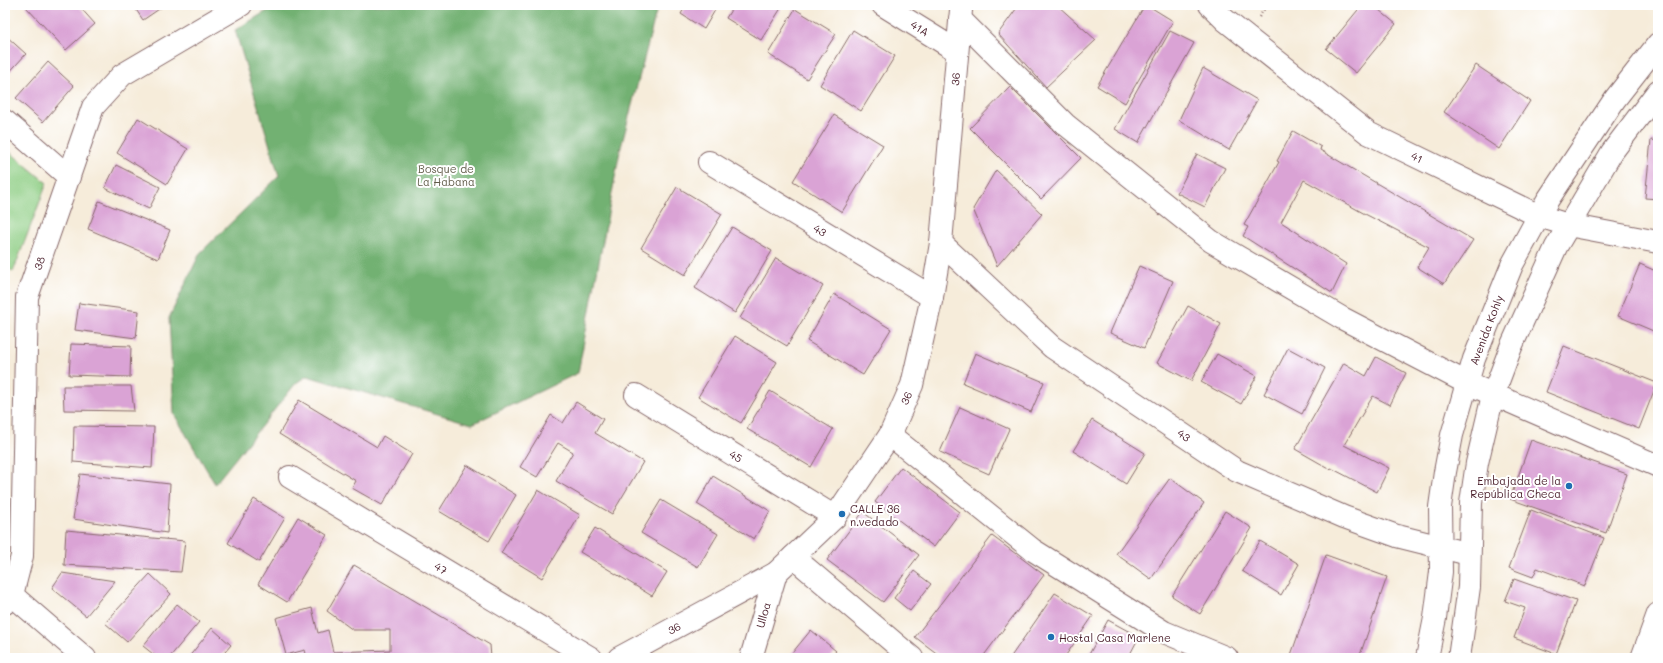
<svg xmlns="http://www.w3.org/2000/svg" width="1663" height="663" viewBox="0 0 1663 663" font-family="Mali,sans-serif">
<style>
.green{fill:#8ece84;stroke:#6c7658}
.forest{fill:#72b172;stroke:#5e684e}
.building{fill:#daa3d5}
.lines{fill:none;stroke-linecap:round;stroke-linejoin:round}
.minor-casing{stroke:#866768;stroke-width:24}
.path{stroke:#866768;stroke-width:2.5;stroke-dasharray:1 3;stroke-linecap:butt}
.minor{stroke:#fff;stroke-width:22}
.poi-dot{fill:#1f6fb2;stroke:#fff;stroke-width:1.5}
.labels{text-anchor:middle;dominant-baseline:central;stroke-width:4;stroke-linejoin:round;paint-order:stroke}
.street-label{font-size:11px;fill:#4a1f2b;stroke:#fff}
.park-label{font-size:11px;fill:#625c4a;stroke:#fff}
.poi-label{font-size:11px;fill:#4a1f2b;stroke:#fff;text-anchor:start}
</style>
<rect width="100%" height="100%" fill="#fff"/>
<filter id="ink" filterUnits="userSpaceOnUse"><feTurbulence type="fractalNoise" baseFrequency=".025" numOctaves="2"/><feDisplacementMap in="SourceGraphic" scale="8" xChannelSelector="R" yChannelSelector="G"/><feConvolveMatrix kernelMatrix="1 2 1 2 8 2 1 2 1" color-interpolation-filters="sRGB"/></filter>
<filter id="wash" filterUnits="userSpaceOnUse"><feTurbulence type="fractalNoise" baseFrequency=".012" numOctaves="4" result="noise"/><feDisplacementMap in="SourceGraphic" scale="16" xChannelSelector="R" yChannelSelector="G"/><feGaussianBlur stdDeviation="0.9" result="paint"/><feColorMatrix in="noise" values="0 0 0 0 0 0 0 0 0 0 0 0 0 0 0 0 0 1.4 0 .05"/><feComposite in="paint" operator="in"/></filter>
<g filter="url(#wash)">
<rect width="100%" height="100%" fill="#f6ecda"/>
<path class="green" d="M5 148 47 183 13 272 5 265Z"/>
<path class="forest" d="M277 5H658L620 151 578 373 472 424 307 376 296 383 215 484 174 414 169 318 200 253 279 176 235 30Z"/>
<g id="blocks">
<g class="building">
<path d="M28 5H78L95 24 66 50 26 7Z"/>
<path d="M133 5H165L143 20Z"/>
<path d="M686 5H718L704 29 681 14Z"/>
<path d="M734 5H783L761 40 726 18Z"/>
<path d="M1019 5H1057L1096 40 1046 87 998 34Z"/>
<path d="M1145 5H1147L1173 21 1125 103 1097 86Z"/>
<path d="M1362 5H1373L1396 24 1356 73 1326 49Z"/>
<path d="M795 9 836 34 807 79 768 54Z"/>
<path d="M853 30 895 56 861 111 820 85Z"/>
<path d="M1170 31 1194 43 1138 143 1115 129Z"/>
<path d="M5 35 26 54 5 77Z"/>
<path d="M48 62 74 86 43 122 16 98Z"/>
<path d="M1476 65 1530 101 1499 149 1444 112Z"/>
<path d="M1203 68 1257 100 1229 150 1179 120Z"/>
<path d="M1010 87 1081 158 1041 199 970 128Z"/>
<path d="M834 115 883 145 842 212 793 181Z"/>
<path d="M138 118 188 149 167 184 117 153Z"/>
<path d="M1293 131 1321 147 1320 150 1473 240 1444 284 1417 267 1429 247 1365 214 1304 180 1281 222 1346 264 1332 293 1243 236 1248 227 1244 225 1279 162 1277 161Z"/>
<path d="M1651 140 1658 141V199L1645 198Z"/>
<path d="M1197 154 1225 168 1205 207 1177 193Z"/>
<path d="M116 165 160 187 149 209 105 188Z"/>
<path d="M996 170 1042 214 997 266 973 209Z"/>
<path d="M677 187 722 214 685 275 641 248Z"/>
<path d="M99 201 170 230 158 259 88 229Z"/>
<path d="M732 227 772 251 735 313 695 288Z"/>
<path d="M776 258 823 286 787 346 740 318Z"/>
<path d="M1640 264 1658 272V333L1618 316Z"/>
<path d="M1139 266 1173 281 1144 348 1110 333Z"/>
<path d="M834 294 891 329 863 375 807 341Z"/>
<path d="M79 303 139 311 136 338 75 330Z"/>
<path d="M1188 306 1221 324 1191 381 1157 363Z"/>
<path d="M735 336 777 362 741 423 698 397Z"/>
<path d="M71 344 131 346 130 377 69 375Z"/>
<path d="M1564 346 1657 383 1639 429 1546 392Z"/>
<path d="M1288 348 1325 368 1302 414 1264 394Z"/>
<path d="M975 353 1044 382 1031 412 963 383Z"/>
<path d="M1217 354 1257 376 1241 404 1201 382Z"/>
<path d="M1376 357 1406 373 1390 405 1373 396 1344 445 1389 468 1377 492 1331 468 1330 469 1295 449 1344 363 1366 376Z"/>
<path d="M63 386H131L134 411 64 410Z"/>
<path d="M770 391 833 429 811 467 747 429Z"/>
<path d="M299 400 377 447 383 436 412 454 382 505 352 488 356 481 279 434Z"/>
<path d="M576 402 603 419 595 433 643 462 612 514 556 481 573 452 558 443 537 477 520 467 551 415 563 423Z"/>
<path d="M960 407 1009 429 989 474 940 452Z"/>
<path d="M1092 420 1145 453 1126 484 1073 451Z"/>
<path d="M74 426 154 427 152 468 73 462Z"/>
<path d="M1531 440 1627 474 1606 533 1510 499Z"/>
<path d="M467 465 516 495 489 541 439 511Z"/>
<path d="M901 467 960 512 934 547 875 502Z"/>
<path d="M80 474 170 484 167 533 73 519Z"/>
<path d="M713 476 770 511 754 539 697 504Z"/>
<path d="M1170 478 1204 503 1151 579 1116 554Z"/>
<path d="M538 490 580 515 542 578 501 553Z"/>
<path d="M254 499 285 518 259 562 228 543Z"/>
<path d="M661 500 718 534 698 567 641 533Z"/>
<path d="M1531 510 1604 538 1585 586 1537 568 1533 577 1509 568Z"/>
<path d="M1225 511 1252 528 1200 614 1172 596Z"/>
<path d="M863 512 919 555 883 602 827 560Z"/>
<path d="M298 517 327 535 287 602 258 584Z"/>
<path d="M595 528 667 572 652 596 580 552Z"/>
<path d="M66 530 185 541 181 572 64 565Z"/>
<path d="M992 536 1044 575 982 658H943L915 637Z"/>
<path d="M1260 541 1299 564 1281 595 1242 571Z"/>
<path d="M1326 555 1387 577 1359 658H1300L1291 655Z"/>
<path d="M354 565 490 645 491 658H307L305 650 286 655 276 618 312 608 318 633 328 630 333 652 390 650V630H353L327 611Z"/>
<path d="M914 571 931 584 910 611 894 598Z"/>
<path d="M62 573 115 581 86 616 52 588Z"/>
<path d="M150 574 171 594 127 642 105 623Z"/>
<path d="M1514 579 1576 601 1556 654 1514 638 1525 608 1505 601Z"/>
<path d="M1055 593 1093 616 1064 658H1010Z"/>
<path d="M177 604 199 622 169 658H158L143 646Z"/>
<path d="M1108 620 1139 637 1128 658H1087Z"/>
<path d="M212 628 231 645 220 658H188Z"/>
<path d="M811 630 836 651 830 658H788Z"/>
</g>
</g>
</g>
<g filter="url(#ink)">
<use href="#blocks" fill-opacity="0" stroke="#866768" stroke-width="1"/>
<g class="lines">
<g class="minor-casing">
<g id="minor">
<path d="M883 5 957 51"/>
<path d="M1210 5 1225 20 1368 133 1539 216 1568 225 1658 242"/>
<path d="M960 19 1065 124 1211 241 1342 318 1467 383 1658 466"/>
<path d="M5 121 69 177"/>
<path d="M709 162 932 297"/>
<path d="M941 243 1052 347 1237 471 1344 517 1397 536 1469 554"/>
<path d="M636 395 835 517"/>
<path d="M890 435 1033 550 1164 632 1227 658"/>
<path d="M290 477 591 658"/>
<path d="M793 557 912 658"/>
<path d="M5 589 85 658"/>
<path d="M5 603 12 595 22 556 27 297 93 107 122 75 241 5"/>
<path d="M619 658 776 573 835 517 890 435 912 385 932 297 941 243 961 10"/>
<path d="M751 658 776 573"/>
<path d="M1427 658 1435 618 1441 572 1440 507 1445 472 1452 435 1474 359 1512 265 1547 201 1615 99 1658 44"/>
<path d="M1459 658 1469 587 1471 503 1477 463 1493 395 1511 347 1556 247 1612 152 1658 91"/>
<path d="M1642 658 1658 614"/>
</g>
</g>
<path class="path" d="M1259 17 1267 5"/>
<use href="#minor" class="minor"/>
</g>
</g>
<g class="poi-dot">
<circle cx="1569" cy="486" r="4"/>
<circle cx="842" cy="514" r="4"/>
<circle cx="1051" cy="637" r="4"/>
</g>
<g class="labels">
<g class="street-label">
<text transform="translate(920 28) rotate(32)">41A</text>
<text transform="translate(955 79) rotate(-85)">36</text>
<text transform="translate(1417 157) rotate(26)">41</text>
<text transform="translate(820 230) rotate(31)">43</text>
<text transform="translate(39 263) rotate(-71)">38</text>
<text transform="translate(1486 330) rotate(-69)">Avenida Kohly</text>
<text transform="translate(906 398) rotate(-67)">36</text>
<text transform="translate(1184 435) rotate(34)">43</text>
<text transform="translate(736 456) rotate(31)">45</text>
<text transform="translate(441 568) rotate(31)">47</text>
<text transform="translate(763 615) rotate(-74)">Ulloa</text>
<text transform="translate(674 628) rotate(-29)">36</text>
</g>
<g class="park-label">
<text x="446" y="168">Bosque de<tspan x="446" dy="13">La Habana</tspan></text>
</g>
<g class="poi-label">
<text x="1561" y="480" text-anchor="end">Embajada de la<tspan x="1561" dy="13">República Checa</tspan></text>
<text x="850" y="508">CALLE 36<tspan x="850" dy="13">n.vedado</tspan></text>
<text x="1059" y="637">Hostal Casa Marlene</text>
</g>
</g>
<rect width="1663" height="663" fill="none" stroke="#fff" stroke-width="20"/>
</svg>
